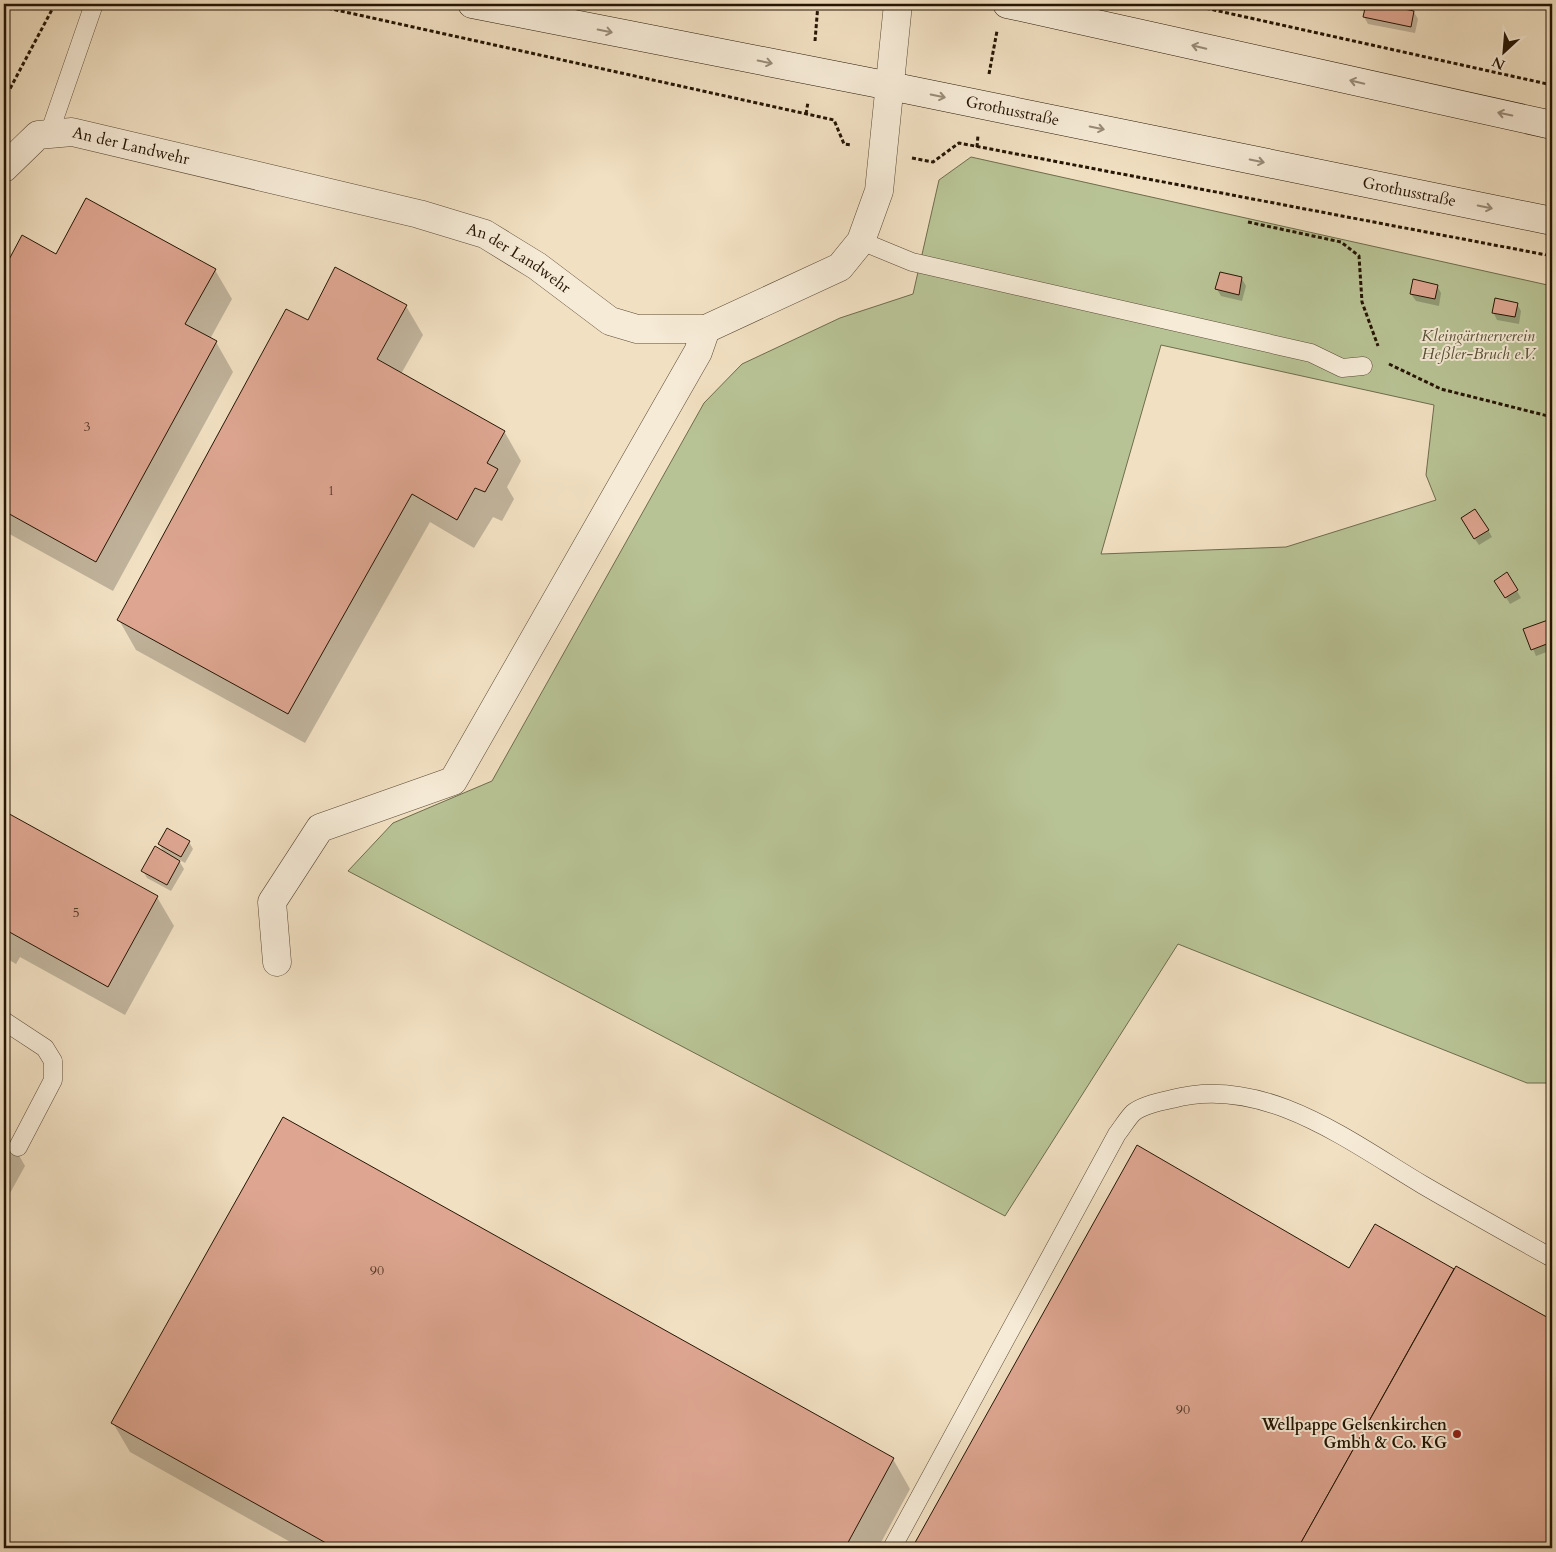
<svg xmlns="http://www.w3.org/2000/svg" width="1556" height="1552" viewBox="0 0 1556 1552" font-family="Cardo,serif">
<style>
.green{fill:#b8c395;stroke:#6e6c4c;fill-rule:evenodd}
.shadow{fill:#0003}
.building{fill:#dea691;stroke:#251504}
.lines{fill:none;stroke-linecap:round;stroke-linejoin:round}
.service-casing{stroke:#584834;stroke-width:19}
.minor-casing{stroke:#584834;stroke-width:29}
.secondary-casing{stroke:#251504;stroke-width:29}
.path{stroke:#251504;stroke-width:3;stroke-dasharray:4 2.5;stroke-linecap:butt}
.service{stroke:#f6ebd7;stroke-width:18}
.minor{stroke:#f6ebd7;stroke-width:28}
.secondary{stroke:#f6ebd7;stroke-width:28}
.oneway{stroke:#988b78}
.poi-dot{fill:#8f2418;stroke:#f6ebd7;stroke-width:2}
.labels{text-anchor:middle;dominant-baseline:central;stroke-width:4;stroke-linejoin:round;paint-order:stroke}
.number-label{font-size:14px;fill:#533927}
.street-label{font-size:16px;fill:#251504;stroke:#f6ebd7}
.park-label{font-size:16px;font-style:italic;fill:#585237;stroke:#f6ebd7}
.poi-label{font-size:16px;font-weight:bold;fill:#251504;stroke:#f6ebd7;text-anchor:end}
</style>
<rect width="100%" height="100%" fill="#f1e0c2"/>
<filter id="stains"><feTurbulence type="fractalNoise" baseFrequency=".004" numOctaves="4"/><feColorMatrix values="0 0 0 0 .2 0 0 0 0 .09 0 0 0 0 .02 0 0 0 .5 -.17"/></filter>
<radialGradient id="worn" r=".72"><stop offset=".6" stop-color="#630" stop-opacity="0"/><stop offset="1" stop-color="#630" stop-opacity=".3"/></radialGradient>
<path class="green" d="M971 157 1552 286V1083H1527L1178 944 1005 1216 348 871 393 823 492 781 704 403 742 364 840 318 913 294 939 180ZM1161 345 1434 405 1426 475 1436 500 1286 547 1101 554Z"/>
<g class="shadow">
<path d="M1311 4H1378L1414 12 1418 19 1415 33 1368 24 1364 17 1365 11Z"/>
<path d="M23 237 57 255 215 270 232 299 210 339 216 342 233 372 113 591 4 531V272Z"/>
<path d="M1242 279 1246 286 1242 301 1221 296 1217 289Z"/>
<path d="M1437 286 1441 293 1439 306 1416 301 1411 294Z"/>
<path d="M1517 304 1521 311 1519 324 1497 320 1493 312Z"/>
<path d="M406 306 423 335 401 374 504 431 521 461 507 487 514 499 502 521 493 517 474 548 430 522 305 743 136 650 119 620 308 322Z"/>
<path d="M1466 526 1488 530 1492 537 1479 545Z"/>
<path d="M1507 574 1521 598 1510 604 1496 581Z"/>
<path d="M1548 621 1552 630V650L1536 656 1525 630Z"/>
<path d="M4 812 157 897 174 926 125 1015 20 957 16 964 4 957Z"/>
<path d="M189 842 193 849 185 863 178 859 184 869 171 891 147 878 143 871 165 854 159 844Z"/>
<path d="M284 1118 893 1459 910 1489 878 1548H301L130 1452 113 1423Z"/>
<path d="M4 1134 8 1136 25 1166 4 1204Z"/>
<path d="M1137 1147 1350 1269 1375 1225 1455 1271 1456 1268 1552 1322V1548H913Z"/>
</g>
<g class="building">
<path d="M1366 4H1380L1414 11 1411 27 1363 17Z"/>
<path d="M86 198 216 269 185 324 217 341 96 562 4 511V269L22 235 56 254Z"/>
<path d="M335 267 407 305 377 359 505 431 487 463 498 469 485 492 475 488 457 520 412 494 288 714 117 620 286 309 308 320Z"/>
<path d="M1220 272 1242 277 1239 295 1215 289Z"/>
<path d="M1413 279 1438 285 1435 299 1410 294Z"/>
<path d="M1495 298 1518 303 1515 317 1492 313Z"/>
<path d="M1475 509 1489 530 1474 539 1461 518Z"/>
<path d="M1507 572 1518 590 1505 598 1494 581Z"/>
<path d="M1548 620 1552 630V642L1531 650 1523 629Z"/>
<path d="M4 811 158 896 108 987 4 929Z"/>
<path d="M167 828 190 841 181 857 158 844Z"/>
<path d="M155 846 180 861 167 885 141 871Z"/>
<path d="M283 1117 894 1458 845 1548H335L111 1423Z"/>
<path d="M4 1133 8 1136 4 1144Z"/>
<path d="M1137 1145 1349 1268 1375 1224 1454 1269 1298 1548H912Z"/>
<path d="M1456 1266 1552 1320V1548H1298Z"/>
</g>
<g class="lines">
<g class="service-casing">
<g id="service">
<path d="M49 134 94 4"/>
<path d="M861 241 912 262 1311 353 1342 368 1363 366"/>
<path d="M4 1021 45 1048 53 1061V1080L18 1147"/>
<path d="M892 1548 1117 1134C1122 1128 1127 1119 1133 1113 1141 1106 1162 1101 1172 1099 1263 1074 1349 1141 1423 1185 1466 1210 1509 1234 1552 1258"/>
</g>
</g>
<g class="minor-casing">
<g id="minor">
<path id="s1" d="M4 168 38 135 72 132 419 214 485 234 537 266 610 321 637 329H706L840 267 861 241 879 191 898 4"/>
<path d="M277 962 272 902 320 828 453 781 698 352 706 329"/>
</g>
</g>
<g class="secondary-casing">
<g id="secondary">
<path id="s2" d="M472 4 890 86 1552 221"/>
<path d="M1007 4 1552 125"/>
</g>
</g>
<g class="path">
<path d="M309 4 834 120 844 144 852 145"/>
<path d="M1187 4 1552 85"/>
<path d="M815 41 818 4"/>
<path d="M989 74 997 31"/>
<path d="M4 100 55 4"/>
<path d="M806 114 808 102"/>
<path d="M977 147 978 135"/>
<path d="M912 158 933 162 959 143 1552 256"/>
<path d="M1248 222 1341 242 1359 256 1362 302 1378 346"/>
<path d="M1389 364 1441 389 1552 417"/>
</g>
<use href="#service" class="service"/>
<use href="#minor" class="minor"/>
<use href="#secondary" class="secondary"/>
</g>
<defs><path id="oneway-shaft" d="M-6 0H5M1.5-3L5.5 0L1.5 3" fill="none" stroke-width="1.6" stroke-linecap="round" stroke-linejoin="round" transform="scale(1.25)"/></defs>
<g class="oneway">
<use href="#oneway-shaft" transform="translate(605 31) rotate(11)"/>
<use href="#oneway-shaft" transform="translate(1199 47) rotate(-167)"/>
<use href="#oneway-shaft" transform="translate(765 62) rotate(11)"/>
<use href="#oneway-shaft" transform="translate(1357 82) rotate(-167)"/>
<use href="#oneway-shaft" transform="translate(938 96) rotate(12)"/>
<use href="#oneway-shaft" transform="translate(1505 114) rotate(-168)"/>
<use href="#oneway-shaft" transform="translate(1097 128) rotate(12)"/>
<use href="#oneway-shaft" transform="translate(1257 161) rotate(12)"/>
<use href="#oneway-shaft" transform="translate(1485 207) rotate(12)"/>
</g>
<circle class="poi-dot" cx="1457" cy="1434" r="5"/>
<g class="labels">
<g class="number-label">
<text x="87" y="426">3</text>
<text x="331" y="490">1</text>
<text x="76" y="912">5</text>
<text x="377" y="1270">90</text>
<text x="1183" y="1409">90</text>
</g>
<g class="street-label">
<text stroke="none"><textPath href="#s2" startOffset="551">Grothusstraße</textPath></text>
<text stroke="none"><textPath href="#s1" startOffset="142">An der Landwehr</textPath></text>
<text stroke="none"><textPath href="#s2" startOffset="956">Grothusstraße</textPath></text>
<text stroke="none"><textPath href="#s1" startOffset="548">An der Landwehr</textPath></text>
</g>
<g class="park-label">
<text x="1478" y="336">Kleingärtnerverein<tspan x="1478" dy="18">Heßler-Bruch e.V.</tspan></text>
</g>
<g class="poi-label">
<text x="1447" y="1425">Wellpappe Gelsenkirchen<tspan x="1447" dy="18">Gmbh &amp; Co. KG</tspan></text>
</g>
</g>
<rect width="1556" height="1552" fill="none" stroke="#f1e0c2" stroke-width="20"/>
<rect x="5" y="5" width="1546" height="1542" fill="none" stroke="#251504" stroke-width="2.5"/>
<rect x="10" y="10" width="1536" height="1532" fill="none" stroke="#251504"/>
<g transform="translate(1504 52) rotate(206)" stroke="#f6ebd7" stroke-width="4" paint-order="stroke">
<path d="M0-4L9 19L0 12L-9 19Z" fill="#251504"/>
<text y="-8" font-size="14" font-weight="bold" text-anchor="middle" fill="#251504">N</text>
</g>
<rect width="100%" height="100%" filter="url(#stains)"/>
<rect width="100%" height="100%" fill="url(#worn)"/>
</svg>
